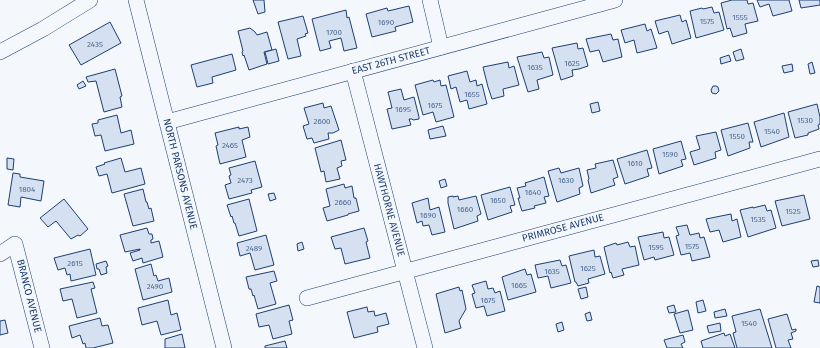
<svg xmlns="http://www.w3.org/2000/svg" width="820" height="348" viewBox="0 0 820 348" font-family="'Fira Sans',sans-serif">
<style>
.building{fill:#d5e0f0;stroke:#1d3f73}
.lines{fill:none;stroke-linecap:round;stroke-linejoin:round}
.minor-casing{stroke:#1d3f73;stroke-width:16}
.minor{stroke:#f4f7fb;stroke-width:15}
.labels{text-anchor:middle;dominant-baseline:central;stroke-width:3;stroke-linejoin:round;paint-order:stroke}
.number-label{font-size:8px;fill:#4b6792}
.street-label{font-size:10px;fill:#1d3f73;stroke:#f4f7fb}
</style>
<rect width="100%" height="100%" fill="#f4f7fb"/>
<g class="building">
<path d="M253 0H264L265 12 258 14Z"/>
<path d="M732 0H747L748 4 753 3 758 21 745 24 747 33 733 37 730 28 727 29 721 3Z"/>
<path d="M757 0H789L792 11 773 16 769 4 760 7Z"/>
<path d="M799 0H820V5L801 8Z"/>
<path d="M409 6 413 22 395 27 396 31 372 37 366 14 387 8 388 11Z"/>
<path d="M712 7 714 13 719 12 724 30 696 38 690 11 702 8 703 9Z"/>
<path d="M346 10 347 18 349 17 357 48 344 51 341 38 329 41 331 48 320 51 312 19Z"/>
<path d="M680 15 682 22 686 20 691 38 672 44 668 31 659 34 655 21Z"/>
<path d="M303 16 308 33 305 34 306 36 297 39 301 56 288 59 278 22Z"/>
<path d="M110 22 121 43 81 65 69 45Z"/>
<path d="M645 24 647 31 651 29 657 48 637 53 634 40 625 43 621 30Z"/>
<path d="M250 28 255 32 257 35 267 32 272 50 264 52 267 64 249 70 244 55 243 56 242 52 243 51 238 31Z"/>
<path d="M611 34 613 40 618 39 622 57 603 62 599 50 590 52 586 39Z"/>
<path d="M577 43 578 49 583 48 588 66 579 69 572 70 573 76 561 80 552 48Z"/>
<path d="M276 49 279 61 268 64 265 52Z"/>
<path d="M741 49 744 59 736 61 733 52Z"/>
<path d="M542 52 544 58 549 57 553 75 537 80 539 89 528 92 517 57Z"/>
<path d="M232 54 236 70 212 77 213 83 197 87 191 65Z"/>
<path d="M729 55 731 61 721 64 720 58Z"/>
<path d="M508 62 509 68 514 66 519 85 503 89 504 96 492 99 488 87 483 67Z"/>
<path d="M812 62 815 73 810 74 808 64Z"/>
<path d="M792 64 793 71 784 73 782 66Z"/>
<path d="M115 69 122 96 120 97 122 107 104 112 96 81 88 82 86 77Z"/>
<path d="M467 71 470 82 476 80 477 86 482 84 487 104 469 109 467 100 460 102 456 87 451 89 448 76Z"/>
<path d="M433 80 434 82 440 80 441 86 446 85 454 117 436 122 433 112 423 115 415 85Z"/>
<path d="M83 81 86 86 79 89 77 85Z"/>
<path d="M713 86H716L718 87 719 91 716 94 712 93 711 90Z"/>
<path d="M401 89 404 100 414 97 419 117V119L413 120 412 119H409L411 125 392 129 387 109 392 108 388 92Z"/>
<path d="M598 102 600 111 592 113 590 104Z"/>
<path d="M323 103 324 108 331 106 339 130 333 133H328L329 139 314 143 312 138 307 139 303 126 309 124 304 108Z"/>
<path d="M817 104 820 117V124L818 125 819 129 808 133V135L795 138 788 112Z"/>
<path d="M784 113 789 137 761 147 754 122Z"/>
<path d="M117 115 121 133 131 130 134 144 105 151 101 135 95 136 92 124 98 123V120Z"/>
<path d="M748 123 753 142H749L750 148 728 156 721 130Z"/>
<path d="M443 126 446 136 430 139 428 130Z"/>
<path d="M239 127V129L248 127 250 137 242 140 246 157 220 164 216 146 218 145 215 133Z"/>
<path d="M716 132 721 150 715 152 716 158 694 165 690 152 700 149 696 136Z"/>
<path d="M341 140 346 160 341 161 342 166 337 168 340 179 326 182 324 171 321 172 315 148Z"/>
<path d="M681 141 686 159 681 160 683 166 659 174 653 149Z"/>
<path d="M647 150 652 168 647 169 649 176 625 184 617 159Z"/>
<path d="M7 158 14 159 13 170 7 169Z"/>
<path d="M121 158 125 172 141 168 145 184 112 193 107 174 99 176 96 167 105 164 104 163Z"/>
<path d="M613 160 618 177 613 179 615 185 591 193 588 180 589 179 587 170 596 168 595 164Z"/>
<path d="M255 161 262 187 251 190 252 193 229 199 225 185 231 183 229 176 231 175 229 168Z"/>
<path d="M559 168 561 173 579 168 583 186 579 188 580 194 557 202 548 171Z"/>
<path d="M13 173 20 174V177L44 181 41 201 21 197 20 207 8 205Z"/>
<path d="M544 177 549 196 544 197 546 203 534 206 535 208 522 211 520 205 518 198H520L517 188 526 186 525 183Z"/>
<path d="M445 179 447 186 441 188 439 181Z"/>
<path d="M344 184 345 188 352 186 354 198H356L359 211 348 214V215L327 221 323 208 330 206 326 189Z"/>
<path d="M510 187 515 205 510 206 512 212 488 220 481 195Z"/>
<path d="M143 189 146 202H147L149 209 151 208 154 221 133 226 124 194Z"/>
<path d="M274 193 276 199 270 201 268 194Z"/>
<path d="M804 195 810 219 782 226 775 201Z"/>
<path d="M453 196V197L458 196 459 200 476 196 481 214 477 216 478 221 454 229 448 203V197Z"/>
<path d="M428 198 430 210 439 207 445 232 432 235 429 225 423 226 422 221 417 223 412 203Z"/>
<path d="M64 199 88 229 80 236 78 235 71 239 56 221 48 227 40 218Z"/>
<path d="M249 199 257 231 239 236 235 223H234L232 216 231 217 227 205Z"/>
<path d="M765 205 767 211 771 210 776 228 748 237 740 210 753 207V208Z"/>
<path d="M731 214 732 221 737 219 741 237 723 242 719 230 710 232 706 219Z"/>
<path d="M687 225 690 235 699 233 700 238 704 237 710 257 692 261 690 253 681 255 676 236 679 235 676 227Z"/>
<path d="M147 228 149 234H152L153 239 151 240V243L159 241 163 257 143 263 142 258 133 261 130 253 140 250V249L125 252 120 235Z"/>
<path d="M364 228 368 241 366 242 370 258 345 264 341 248 335 249 331 237Z"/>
<path d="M663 232 664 238 669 237 674 255 655 260 654 257 644 260 638 237Z"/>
<path d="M266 235 274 265 255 270 250 253 240 256 237 243Z"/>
<path d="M302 242 304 249 298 251 297 244Z"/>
<path d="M628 242 630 247 635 246 639 265 622 269 624 275 613 278 611 272 610 273 604 247 616 243 617 245Z"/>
<path d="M90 249 96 275 71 281 70 274 67 275 65 268 58 270 54 258Z"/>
<path d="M594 250 595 257 600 256 605 274 588 279 589 283 578 286 576 282H575L569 256Z"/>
<path d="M560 260 562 266 566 265 571 283 551 288 548 276 538 278 535 265Z"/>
<path d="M818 260 819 266 813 267 811 261Z"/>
<path d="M106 261 108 266 106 267 107 273 101 275 99 269H97L96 264Z"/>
<path d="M151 264 154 276 156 275 158 281 169 278 172 292 143 300 135 269Z"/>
<path d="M525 269 527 275 531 274 536 292 508 300 502 277Z"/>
<path d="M274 271 277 281 270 283 276 304 258 309 254 295 253 296 251 289H249L246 277Z"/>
<path d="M486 281 488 289 493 288 495 293 500 291 505 311 487 316 484 306 476 308 472 294 475 293 472 285Z"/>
<path d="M93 282 95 288 91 289 97 313 77 318 72 299 63 301 60 289Z"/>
<path d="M817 286 820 287V303L814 302Z"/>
<path d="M459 287 460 291 462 290 466 309 459 321 461 328 445 333 436 294Z"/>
<path d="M586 287 588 297 581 299 578 289Z"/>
<path d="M168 300 171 315 177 313 181 330 161 335 157 321 142 325 138 308Z"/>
<path d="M703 300 706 311 698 313 696 302Z"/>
<path d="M289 305 293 320 289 321 292 334 273 339 269 325 259 327 256 314Z"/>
<path d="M674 305 676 312 669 313 667 307Z"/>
<path d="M367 307 368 312 374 311 375 316 386 313 389 324 377 327 378 332 354 338 347 312Z"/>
<path d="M725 309 727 316 715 318 714 312Z"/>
<path d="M760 309 772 348H737L733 333 736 332 732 316Z"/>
<path d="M688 310 693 330 680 333 674 314Z"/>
<path d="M590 312 592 320 587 321 585 314Z"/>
<path d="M787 314 792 330 796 329V331L791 333 793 339 788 340 791 348H776L768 319Z"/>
<path d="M100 318 102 326 108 325 113 343 93 348H86L85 343 83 344 80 335 72 338 69 326Z"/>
<path d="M5 320 8 333 0 335V321Z"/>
<path d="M562 322 564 330 558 332 556 324Z"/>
<path d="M720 323 721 331 709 333 707 326Z"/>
<path d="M724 333 725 336 730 334 735 348H703L701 341Z"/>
<path d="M182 334 185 348H165V339Z"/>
<path d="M683 335 685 342 681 344 683 348H667L664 340Z"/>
<path d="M285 341 287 348H265V346Z"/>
</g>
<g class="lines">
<g class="minor-casing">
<g id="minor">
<path d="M136 0 224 348"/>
<path d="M430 0 441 47"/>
<path d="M0 52 43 29 90 0"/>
<path d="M353 71 425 348"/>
<path d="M167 122 615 0"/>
<path d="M0 254 15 244 42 348"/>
<path d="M307 298 820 159"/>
</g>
</g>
<use href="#minor" class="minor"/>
</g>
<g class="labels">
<g class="number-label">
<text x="740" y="17">1555</text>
<text x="707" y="21">1575</text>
<text x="386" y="22">1690</text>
<text x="334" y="32">1700</text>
<text x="95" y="44">2435</text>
<text x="572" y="63">1625</text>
<text x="535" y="67">1635</text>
<text x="472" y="94">1655</text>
<text x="435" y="105">1675</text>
<text x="403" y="109">1695</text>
<text x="805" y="120">1530</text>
<text x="322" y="121">2600</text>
<text x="772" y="131">1540</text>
<text x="737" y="136">1550</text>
<text x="230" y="145">2465</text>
<text x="670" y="154">1590</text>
<text x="635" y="163">1610</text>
<text x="245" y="180">2473</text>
<text x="566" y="180">1630</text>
<text x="27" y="189">1804</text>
<text x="533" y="192">1640</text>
<text x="498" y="200">1650</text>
<text x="343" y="202">2660</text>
<text x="465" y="209">1660</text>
<text x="793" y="211">1525</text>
<text x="428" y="215">1690</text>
<text x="758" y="219">1535</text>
<text x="692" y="246">1575</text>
<text x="656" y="247">1595</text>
<text x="254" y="248">2489</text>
<text x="75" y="263">2615</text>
<text x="588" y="268">1625</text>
<text x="552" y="271">1635</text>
<text x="519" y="285">1665</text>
<text x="155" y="286">2490</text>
<text x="488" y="300">1675</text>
<text x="749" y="323">1540</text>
</g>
<g class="street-label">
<text transform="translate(391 61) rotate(-15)">EAST 26TH STREET</text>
<text transform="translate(180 174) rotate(76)">NORTH PARSONS AVENUE</text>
<text transform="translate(389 210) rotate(75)">HAWTHORNE AVENUE</text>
<text transform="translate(563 228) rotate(-15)">PRIMROSE AVENUE</text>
<text transform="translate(29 296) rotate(76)">BRANCO AVENUE</text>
</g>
</g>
</svg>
